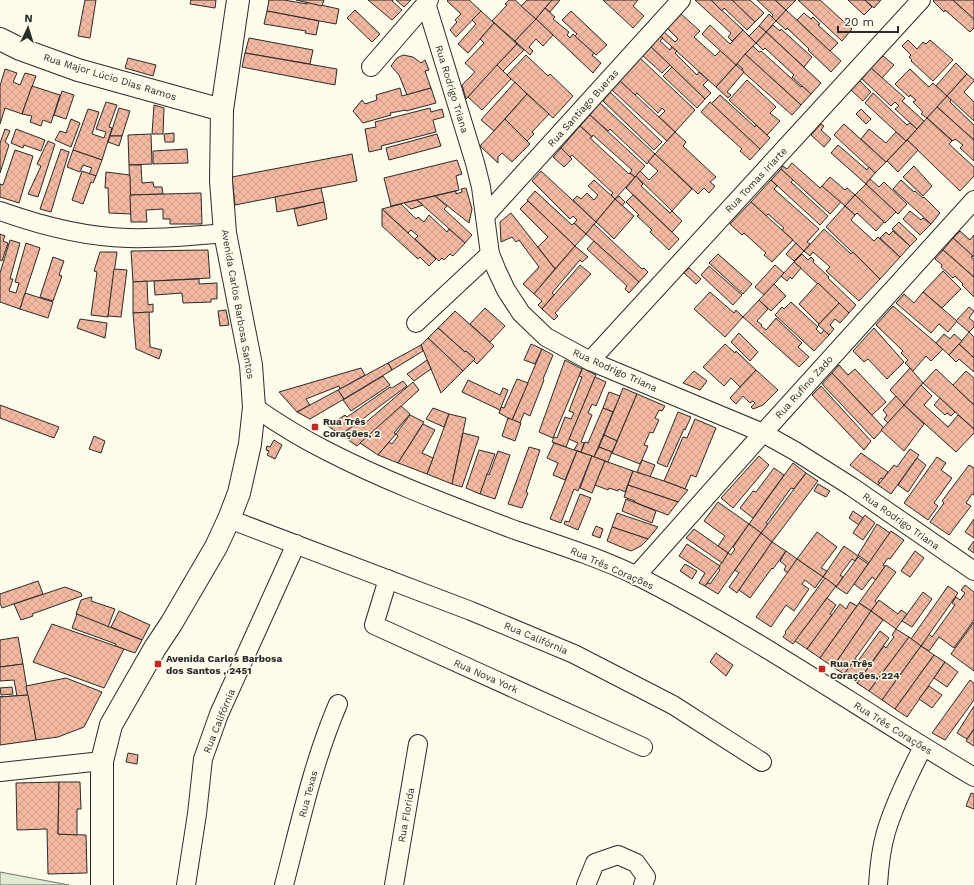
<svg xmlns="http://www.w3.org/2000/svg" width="974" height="885" viewBox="0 0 974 885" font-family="'Work Sans',sans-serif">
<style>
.grass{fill:#deebd1;stroke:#74746e}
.building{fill:url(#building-cross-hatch);stroke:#2b2b2b}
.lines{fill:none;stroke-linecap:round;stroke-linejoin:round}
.minor-casing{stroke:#2b2b2b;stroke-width:20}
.secondary-casing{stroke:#2b2b2b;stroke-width:24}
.minor{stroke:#fdfbea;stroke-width:18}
.secondary{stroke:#fdfbea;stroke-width:22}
.poi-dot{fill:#c62828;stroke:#fdfbea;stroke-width:1.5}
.labels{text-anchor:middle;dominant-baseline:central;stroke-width:3;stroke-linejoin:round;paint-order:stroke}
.street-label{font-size:10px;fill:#2b2b2b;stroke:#fdfbea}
.poi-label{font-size:10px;font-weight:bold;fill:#2b2b2b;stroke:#fdfbea;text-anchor:start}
</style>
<defs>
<pattern id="building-cross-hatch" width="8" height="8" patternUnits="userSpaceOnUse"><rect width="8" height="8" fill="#f2b8a0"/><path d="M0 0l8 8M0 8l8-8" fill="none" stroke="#d09e8a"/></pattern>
</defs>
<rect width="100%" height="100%" fill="#fdfbea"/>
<path class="grass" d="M0 872 69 885H0Z"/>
<g class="building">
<path d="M85 0H96L90 38 78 36Z"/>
<path d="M191 0H216L215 8 190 4Z"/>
<path d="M269 0H284L307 4V2L339 9 336 24 267 11Z"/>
<path d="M296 0H324L322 6Z"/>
<path d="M368 0H393L392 1 402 10 392 20Z"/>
<path d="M396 0H411L404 7Z"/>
<path d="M448 0H469L481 11 456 37 450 30 457 22 455 20 461 14 447 1Z"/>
<path d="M509 0H515L536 19 515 41 492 21 507 5 505 4Z"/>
<path d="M527 0H552L536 19 521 6Z"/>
<path d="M552 0H560L550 12 545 8Z"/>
<path d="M603 0H638L633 6 644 16 633 28Z"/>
<path d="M695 0H711L743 30 732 41 728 37 731 33Z"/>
<path d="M711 0H732L755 22 747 30 724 8 722 11Z"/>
<path d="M732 0H750L764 13 755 22Z"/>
<path d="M757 0H775L786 10 776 21 772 17 773 15Z"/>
<path d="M775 0H796L786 10Z"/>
<path d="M798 0H820L852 29 842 41Z"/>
<path d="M848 0H865L872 7 864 15Z"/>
<path d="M865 0H881L874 8Z"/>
<path d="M934 0H953L974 19V28L970 32 945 10 944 12 933 1Z"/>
<path d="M953 0H974V19Z"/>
<path d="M545 8 555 17 553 19 569 32 567 35 570 38 573 34 594 53 592 55 601 63 593 73 536 19Z"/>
<path d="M355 10 380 34 372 42 347 18Z"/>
<path d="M786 10 841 61 831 72 808 50 809 49 787 28 786 30 776 21Z"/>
<path d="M267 11 319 21 316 35 305 33 306 31 264 24Z"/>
<path d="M481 11 494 23 468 53 458 44 476 24 472 20Z"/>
<path d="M571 11 607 45 596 55 575 36 577 34 562 20Z"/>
<path d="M804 13 811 19 813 17 820 24 818 25 838 43 830 51 797 20Z"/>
<path d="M681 14 700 31 694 37 715 56 721 50 736 65 716 87 660 36 664 32 675 42 678 39 667 28Z"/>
<path d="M769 14 776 21 766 32 759 26Z"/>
<path d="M536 19 553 35 543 46 536 39 529 47 533 51 530 55 515 41Z"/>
<path d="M494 23 517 44 466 99 462 85 475 72 465 63 484 43 480 39Z"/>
<path d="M710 25 730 44 743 30 756 43 736 65 702 34Z"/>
<path d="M773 25 780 31 781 29 812 57 804 67 766 32Z"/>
<path d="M759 26 766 32 756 43 749 36Z"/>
<path d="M766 32 821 83 811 94 792 77 794 75 765 48 763 50 756 43Z"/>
<path d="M660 36 663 38 660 41 670 50 672 47 677 51 675 53 697 75 699 72 708 80 703 85 711 93 705 99 650 46Z"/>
<path d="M249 38 313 50 310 64 245 53Z"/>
<path d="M908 40 917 49 923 42 926 44 930 40 953 60 933 81 911 61 912 60 909 57 911 55 902 46Z"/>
<path d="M517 44 524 50 503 71 497 65Z"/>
<path d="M650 46 670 65 662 73 642 55Z"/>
<path d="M753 46 759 52 761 51 801 87 802 86 811 94 801 105 745 54Z"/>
<path d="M245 53 337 69 335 85 242 67Z"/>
<path d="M745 54 801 105 792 115 742 71 743 69 737 64Z"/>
<path d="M403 55 413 57 421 63 425 60 429 70 425 71 431 88 407 95 399 75 391 66 397 58Z"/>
<path d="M526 55 548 76 550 74 573 96 553 118 507 75Z"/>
<path d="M883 56 894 65 882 78 871 68Z"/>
<path d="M128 58 156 65 153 76 125 68Z"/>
<path d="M640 58 695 110 675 132 659 117 665 111 662 108 658 113 637 93 635 95 620 81Z"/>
<path d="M956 63 967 74 947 96 936 86Z"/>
<path d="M497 65 511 79 482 110 468 97Z"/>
<path d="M736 65 744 72 727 92 731 95 728 98 716 87Z"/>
<path d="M672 67 705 99 697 108 663 76Z"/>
<path d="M871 68 905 98 902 101 924 121 917 129 895 109 899 106 895 102 891 106 862 79Z"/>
<path d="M5 69 17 73 13 82 20 85 25 73 36 76 22 114 5 108 0 124V86Z"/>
<path d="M910 69 929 87 933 83 947 96 927 118 921 114 923 112 913 102 916 100 910 95 909 97 895 84Z"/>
<path d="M967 74 974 80V81L964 92 974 102V121L947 96Z"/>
<path d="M747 80 776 107 770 113 780 121 767 135 729 100Z"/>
<path d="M620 81 675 132 667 141 612 90Z"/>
<path d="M860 81 871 92 863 101 851 90Z"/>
<path d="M515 82 527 94 494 131 481 120Z"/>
<path d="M32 86 60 95 51 123 43 120 41 126 30 122 32 116 22 114Z"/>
<path d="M400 88 402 96 431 88 436 103 406 111V110L390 113 391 115 363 123 353 111 362 100 365 104 377 100 376 95Z"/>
<path d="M62 91 74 95 66 119 54 115Z"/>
<path d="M610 92 662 142 654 150 603 101Z"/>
<path d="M873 93 907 125 910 123 917 129 906 141 865 103Z"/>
<path d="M527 94 549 114 532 132 534 134 527 141 505 119Z"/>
<path d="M720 95 755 127 756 125 770 138 760 149 711 104Z"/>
<path d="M947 96 951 100 950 102 974 125V140L937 107Z"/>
<path d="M106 102 117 105 109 127 112 128 102 160 73 150 88 109 99 112 92 134 104 138 106 132 96 129Z"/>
<path d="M710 102 760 149 750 160 740 151 742 149 701 112Z"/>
<path d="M600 103 655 154 647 164 610 129 608 131 590 115Z"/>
<path d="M154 105 164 108 163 134H152Z"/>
<path d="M937 107 974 140V161L960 148 963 145 955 139 953 141 927 118Z"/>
<path d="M119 108 130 111 122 136H110Z"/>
<path d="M430 108 431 112 442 109 444 117 433 120 436 132 381 146 382 149 369 152 365 129 376 127 375 122Z"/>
<path d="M861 109 871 119 866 124 856 114Z"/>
<path d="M590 115 645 166 635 177 630 173 632 170 593 135 592 137 580 126Z"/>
<path d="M927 118 952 141 949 144 974 167V176L960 191 907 140Z"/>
<path d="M71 119 80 123 71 147 55 140 60 131 66 133Z"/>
<path d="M505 119 530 144 512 162 502 153 498 157V163L480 146Z"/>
<path d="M821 124 824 126 821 130 831 139 824 147 811 135Z"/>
<path d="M844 124 886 162 875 173 834 135Z"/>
<path d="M580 126 592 137 590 138 629 174 630 173 635 177 615 199 611 195 613 193 572 155 570 157 561 148Z"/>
<path d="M5 129 10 131 5 142 9 145 0 173V143Z"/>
<path d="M16 129 45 140 41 151 24 145 23 148 11 143Z"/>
<path d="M869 129 886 143 896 132 906 141 886 162 861 139Z"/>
<path d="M675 132 686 142 683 146 716 177 710 182 715 186 709 193 704 188 698 194 655 154Z"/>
<path d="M174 133V142H165L164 134Z"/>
<path d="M151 134 152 164 129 165 128 135Z"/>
<path d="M437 134 441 146 389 160 386 148Z"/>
<path d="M110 136H122L119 146 108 142Z"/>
<path d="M907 140 918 150 898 172 887 161Z"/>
<path d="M48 141 55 144 38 197 28 194 41 166 37 164Z"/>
<path d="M838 145 867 170 869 167 875 173 866 184 831 153Z"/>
<path d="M561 148 572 159 564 167 553 157Z"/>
<path d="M61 149 69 152 51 212 40 209Z"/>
<path d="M187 149 188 163 153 164V151Z"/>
<path d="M15 150 33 156 19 203 0 197V184L3 185Z"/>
<path d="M73 150 102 160 96 176 89 174 92 168 83 165 80 172 67 167Z"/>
<path d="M352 154 357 181 235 205 232 177Z"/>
<path d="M655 154 692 189 672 211 636 176 640 171 649 180 658 171 648 162Z"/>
<path d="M457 160 462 174 456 176 459 190 391 206 384 178Z"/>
<path d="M792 163 820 188 822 186 841 202 830 214 781 169 783 166 787 169Z"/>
<path d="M129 165H141L142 183 153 182 154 187H162L163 194 130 195Z"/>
<path d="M914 166 932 186 923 196 903 177Z"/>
<path d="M781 169 793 180 791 182 828 216 820 225 771 180Z"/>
<path d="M82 171 96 176 93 183 91 182 83 204 72 200Z"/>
<path d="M541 171 596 222 586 234 574 223 577 220 573 216 570 219 532 181Z"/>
<path d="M106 172 130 175 131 214 109 213 108 188H105Z"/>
<path d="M636 176 643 184 641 186 670 213 672 211 682 221 672 232 626 188Z"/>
<path d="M830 177 845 190 847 188 855 195 845 206 822 186Z"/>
<path d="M870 179 879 187 884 182 907 204 898 214 866 184Z"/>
<path d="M594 180 615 199 596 222 573 200 577 196 581 199 587 193 594 200 598 195 588 186Z"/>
<path d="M771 180 777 186 774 189 819 229 807 242 810 244 804 251 782 230 784 228 768 214 766 216 751 202Z"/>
<path d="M901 180 914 192 915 191 923 198 924 197 940 213 931 224 893 189Z"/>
<path d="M866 184 896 212 885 223 855 195Z"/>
<path d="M321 188 324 202 277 212 275 197Z"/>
<path d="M466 188 472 209 469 223 435 196 456 191V194L462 192 461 189Z"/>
<path d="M535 191 572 225 574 223 586 234 575 246 527 200Z"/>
<path d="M201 193 202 224H170V219H163V209L146 210 147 222H131L130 195Z"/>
<path d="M633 195 679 239 669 250 650 232 652 230 637 216 639 215 626 202Z"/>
<path d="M855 195 884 222 876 231 857 213 855 215 845 206Z"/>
<path d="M435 196 447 206 444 209 472 235 465 243 417 200Z"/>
<path d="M619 196 625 202 622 206 615 199Z"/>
<path d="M615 199 634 216 614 239 596 222Z"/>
<path d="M417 200 423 205 411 209 404 203Z"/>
<path d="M528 201 575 246 555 269 538 247 548 237 520 209Z"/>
<path d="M324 202 327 219 298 226 294 209Z"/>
<path d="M751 202 793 240 772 262 764 255 766 253 744 233 742 235 730 224Z"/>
<path d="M401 204 416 219 418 217 424 222 429 215 447 232 449 229 465 243 453 256 450 254 444 260 442 258 439 261 415 239 418 236 411 230 408 233 382 209Z"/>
<path d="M845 206 855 215 851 220 874 241 878 237 900 257 880 279 826 227Z"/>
<path d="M382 209 436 259 429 266 420 257 418 259 382 226Z"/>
<path d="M910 211 921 220 923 218 931 224 920 235 903 219Z"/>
<path d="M511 213 555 269 534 294 523 284 539 267 519 240 516 242 512 237 501 242 500 222Z"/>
<path d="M899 222 917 239 910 246 892 229Z"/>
<path d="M594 224 642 269 644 268 648 272 639 282 586 234Z"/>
<path d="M824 229 851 254 853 252 880 279 859 301 826 271 830 267 813 252 810 256 804 251Z"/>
<path d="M893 231 910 246 900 257 880 238 886 232 889 235Z"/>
<path d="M960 231 970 240 974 235V257L953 238Z"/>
<path d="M0 234 5 236 3 241 8 243 2 261 0 260Z"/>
<path d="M953 238 973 256 971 257 974 259V277L943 250Z"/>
<path d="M10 240 20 243 10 279H13L9 291 16 293 19 283 15 282 26 243 40 248 20 309 0 302V273Z"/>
<path d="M594 241 639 282 629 293 625 289 627 286 587 249Z"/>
<path d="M796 243 804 251 794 261 786 254Z"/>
<path d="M575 246 588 257 582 262 580 260 552 293 554 295 542 309 538 305 542 301 534 294Z"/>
<path d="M208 250 210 278 133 282 131 251Z"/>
<path d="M943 250 974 277V297L962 285 963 284 955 276 953 278 941 267 942 265 935 259Z"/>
<path d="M100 252H117L108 317 91 315 97 272 94 271Z"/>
<path d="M718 254 752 284 743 294 709 263Z"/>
<path d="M802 254 808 260 811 257 814 260 813 262 829 277 828 278 856 305 849 313 794 262Z"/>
<path d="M53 257 64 261 59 275 62 276 53 301 40 297Z"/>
<path d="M794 262 801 268 792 279 790 277 787 281 781 276Z"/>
<path d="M580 265 591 274 555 313 558 316 554 320 542 309Z"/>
<path d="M775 265 784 273 764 295 755 287Z"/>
<path d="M709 266 742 295 733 305 701 275Z"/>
<path d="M689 268 701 279 696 284 684 273Z"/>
<path d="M114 269 127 270 121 317 108 316Z"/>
<path d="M943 271 961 289 942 308 923 292Z"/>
<path d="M199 279V284L217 283V299H211V302L183 303 182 293 155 295 154 281Z"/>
<path d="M147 281 148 305 153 304V312L133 313V282Z"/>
<path d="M818 283 839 303 819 324 799 304Z"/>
<path d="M774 284 786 296 771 311 759 300Z"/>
<path d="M710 292 734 313 736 310 743 317 725 337 694 309Z"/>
<path d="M923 292 957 321 948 332 939 324 931 333 896 303 904 294 914 303Z"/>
<path d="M25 293 53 302 48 318 20 309Z"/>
<path d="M759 300 768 309 757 321 762 325 761 326 766 330 776 318 802 343 798 347 809 357 799 367 743 317Z"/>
<path d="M791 302 818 327 816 329 821 334 824 330 829 335 814 351 775 315 782 307 784 309Z"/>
<path d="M839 303 849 313 840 323 835 319 830 325 834 329 829 335 818 325Z"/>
<path d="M893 306 943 349 931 361 926 356 913 371 905 363 908 360 901 353 903 351 876 325Z"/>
<path d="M969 307 974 311 969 318 974 322V327L969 332 956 321Z"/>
<path d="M485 308 505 326 490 342 470 324Z"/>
<path d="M226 310 229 325 220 326 218 311Z"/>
<path d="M455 311 494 346 477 364 473 360 475 359 466 351 465 352 438 328Z"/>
<path d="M149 312 150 347 162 350 159 359 136 349 133 313Z"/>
<path d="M80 319 107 323 105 338 77 328Z"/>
<path d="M438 328 465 352 466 351 475 359 463 371 428 338Z"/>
<path d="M874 328 904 362 887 379 868 359 864 362 853 351Z"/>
<path d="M969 332 974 337V358L959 344Z"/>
<path d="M739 333 758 352 750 361 731 342Z"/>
<path d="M944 334 950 339 954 334 962 341 949 355 936 343Z"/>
<path d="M428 338 463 371 441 393 421 345Z"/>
<path d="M531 344 542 349 535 364 524 360Z"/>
<path d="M725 344 735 353 736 351 756 370 740 387 731 378 724 386 703 367Z"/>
<path d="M959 344 974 358V372L959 359 956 362 949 355Z"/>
<path d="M421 345 423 351 392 370 388 363Z"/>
<path d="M542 349 553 355 543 379 544 380 530 416 524 413 520 423 512 420Z"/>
<path d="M427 360 431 369 414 381 407 374Z"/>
<path d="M565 360 582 369 553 438 539 432Z"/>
<path d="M388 363 392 370 344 399 338 390Z"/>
<path d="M839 365 848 375 855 369 886 402 872 415 832 373Z"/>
<path d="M361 368 365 375 340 389 339 386 306 399 310 405 297 412 279 392Z"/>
<path d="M583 368 596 375 566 447 552 442 554 437 557 438 565 417 571 419 574 413 569 411 582 377 579 376Z"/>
<path d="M910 368 923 383 904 405 890 390Z"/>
<path d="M936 369 974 405V429L923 383Z"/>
<path d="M756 370 778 390 763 405 753 409 751 407 755 403 753 401 750 403 743 396 736 404 730 398Z"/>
<path d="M694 371 707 381 700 390 683 383Z"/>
<path d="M966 371 974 378V405L953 385Z"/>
<path d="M832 373 884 428 874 439 822 384Z"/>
<path d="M383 376 390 385 351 411 343 400Z"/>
<path d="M595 377 606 382 596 406 592 404 588 413 592 415 581 442 584 443 581 452 574 450 578 443 569 439Z"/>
<path d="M517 379 528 383 512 420 499 413 501 407 504 408Z"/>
<path d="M468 380 500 395 503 388 508 390 500 410 462 392Z"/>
<path d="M403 381 407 386 341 435 328 426 345 415 347 417 390 387 392 388Z"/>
<path d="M413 382 419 390 357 446 341 435 361 420 364 424Z"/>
<path d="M921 385 932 396 924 405 948 427 958 415 974 429V433L956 452 904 405Z"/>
<path d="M821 386 871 441 864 450 812 395Z"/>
<path d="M623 388 637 394 617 441 604 435Z"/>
<path d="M338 390 344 399 310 419 297 412Z"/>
<path d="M609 392 620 396 613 412 603 408Z"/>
<path d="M637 394 665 406 662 411 659 410 655 418 659 420 653 433 650 432 644 445 648 446 640 464 612 453Z"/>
<path d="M896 396 904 405 888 423 884 419 887 415 883 410Z"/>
<path d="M940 398 955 412 951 416 947 413 945 415 934 405Z"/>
<path d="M0 405 59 427 54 438 0 418Z"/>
<path d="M904 405 924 424 904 451 881 430Z"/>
<path d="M401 406 410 414 394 433 396 434 378 455 360 443Z"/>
<path d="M433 408 449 414 444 427 426 419Z"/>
<path d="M603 408 613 412 594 457 581 452 585 442 588 443Z"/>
<path d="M678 412 691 417 685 430 684 429 667 467 657 463Z"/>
<path d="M449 414 466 418 452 484 427 474Z"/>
<path d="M410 415 424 422 398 463 378 455 389 442 392 444 398 436 396 434Z"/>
<path d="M508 418 521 423 515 441 502 436Z"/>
<path d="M695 419 716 428 696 477 691 475 685 489 664 481 683 437 687 438Z"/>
<path d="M423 424 435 430 422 453 433 458 427 474 398 463Z"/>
<path d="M463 433 479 437 462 487 452 484Z"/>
<path d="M604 435 617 441 612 452 599 447Z"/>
<path d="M94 436 105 441 101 453 89 449Z"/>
<path d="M274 440 282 445 275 459 267 455 269 451 266 450 267 446 270 447Z"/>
<path d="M554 443 577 451 565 480 553 475 558 463 547 458Z"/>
<path d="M529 447 540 450 526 492 528 493 522 508 508 504Z"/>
<path d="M599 447 612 452 608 462 594 457Z"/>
<path d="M910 449 919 455 891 494 878 485 894 465 897 467Z"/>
<path d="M479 450 495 454 480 494 466 488Z"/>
<path d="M498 451 510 455 495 499 480 494 487 474 489 475Z"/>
<path d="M577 451 592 456 578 491 574 489 561 523 550 519Z"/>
<path d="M861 453 888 472 883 479 881 478 878 482 880 483 878 485 850 465Z"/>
<path d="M592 456 605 461 592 493 580 488Z"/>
<path d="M759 456 769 465 733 508 721 498Z"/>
<path d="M937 457 946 463 941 470 952 478 934 503 938 506 928 520 904 503Z"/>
<path d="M917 458 926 465 908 492 898 485Z"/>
<path d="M642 460 655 465 650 477 637 472Z"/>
<path d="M605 461 633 471 625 492 619 489 618 491 609 488 608 490 595 485Z"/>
<path d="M793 463 806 473 794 489 791 488 766 523 768 524 761 533 749 524Z"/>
<path d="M969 465 974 468V495L972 494 966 503 971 506 949 535 930 522 944 503 942 501Z"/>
<path d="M774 468 784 475 753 518 740 508 753 491 756 492Z"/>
<path d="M633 471 664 481 688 490 678 502 628 485Z"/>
<path d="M806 473 818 481 772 542 761 533Z"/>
<path d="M818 484 830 491 826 497 814 491Z"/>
<path d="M628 485 678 502 668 515 634 502 635 501 624 497Z"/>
<path d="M580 494 591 498 578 530 564 524 565 521 569 522Z"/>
<path d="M626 499 656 511 652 523 622 511Z"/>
<path d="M718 502 749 524 728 553 718 546 725 536 704 521Z"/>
<path d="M853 511 863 518 859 525 849 518Z"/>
<path d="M617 513 658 527 648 539 612 527Z"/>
<path d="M865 515 875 523 863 540 853 533Z"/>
<path d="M974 519V538L965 532Z"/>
<path d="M749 524 761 533 718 594 705 586 708 583 710 584 720 570 718 568 728 553 731 555 735 549 733 547Z"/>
<path d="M877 524 890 533 869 563 858 555Z"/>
<path d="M596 526 603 529 600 538 592 535Z"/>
<path d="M612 527 648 539 641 546 631 551 607 541Z"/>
<path d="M694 529 728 553 722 563 686 538Z"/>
<path d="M891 531 904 540 890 559 888 558 883 565 885 566 876 580 872 577 862 590 854 584Z"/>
<path d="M817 532 837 547 821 568 827 571 823 577 797 559Z"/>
<path d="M761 533 772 542 737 593 729 587 739 573 735 570Z"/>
<path d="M974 541V553L968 549Z"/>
<path d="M772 542 786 551 773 569 772 568 750 598 739 590Z"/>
<path d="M687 544 720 566 705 586 699 583 705 573 679 556Z"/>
<path d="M844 546 858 556 855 561 852 559 840 575 843 577 836 587 823 577Z"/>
<path d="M786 551 797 559 788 573 784 570 786 566 780 561Z"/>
<path d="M915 551 924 558 910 577 901 571Z"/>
<path d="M858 557 868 564 847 594 836 587Z"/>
<path d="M797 559 823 577 815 588 805 580 802 584 809 589 794 611 786 605 771 627 756 617Z"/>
<path d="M685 564 697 571 692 579 680 571Z"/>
<path d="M886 565 896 572 875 601 877 603 871 611 859 603Z"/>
<path d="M825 578 836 586 793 644 783 637 786 633 785 632Z"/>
<path d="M38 581 43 594 2 608 0 603V594Z"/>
<path d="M965 585 974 592V620L954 648 939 637 929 651 921 646 929 634 932 637 955 605 952 603 956 597 960 600 965 593 961 590Z"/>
<path d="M948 586 958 593 921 646 911 639Z"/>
<path d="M65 587 81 593 82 596 32 614 33 616 21 620 14 604Z"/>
<path d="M923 592 932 599 912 627 902 621Z"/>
<path d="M91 597H92L91 601 115 609 108 627 76 614 81 600Z"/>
<path d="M827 598 836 605 830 614 832 615 807 649 795 641Z"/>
<path d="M879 600 898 614 901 610 907 614 896 629 871 611Z"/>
<path d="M850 602 857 606 820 658 807 649 840 604 846 609Z"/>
<path d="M859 603 871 611 833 667 820 658Z"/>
<path d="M119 611 150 625 142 640 111 627Z"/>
<path d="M871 611 883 620 844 674 833 667Z"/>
<path d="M77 614 142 640 135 653 115 646 116 644 72 628Z"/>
<path d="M974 622V671L951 654Z"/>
<path d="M52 624 124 649 104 688 33 662Z"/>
<path d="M896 629 909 637 869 691 857 683 884 646 886 648 894 637 892 635Z"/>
<path d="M880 631 889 638 857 683 844 674 856 659 858 661Z"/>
<path d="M18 637 23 664 0 667V640Z"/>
<path d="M909 637 921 646 882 700 869 691Z"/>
<path d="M921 646 934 655 895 709 882 700Z"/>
<path d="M716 653 733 665 726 676 710 662Z"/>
<path d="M934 655 945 662 907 717 895 709Z"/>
<path d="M945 662 958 672 947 687 934 678Z"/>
<path d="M23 664 28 695 0 697 17 696 14 680 0 681V667Z"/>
<path d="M66 678 102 692 84 727 58 737 36 740 26 686Z"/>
<path d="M970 680 974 683V700L945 740 932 733Z"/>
<path d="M929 686 942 695 932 708 919 699Z"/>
<path d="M12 687 13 694 1 695 0 688Z"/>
<path d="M28 695 36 740 0 745V697Z"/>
<path d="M974 706V729L967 739 957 733Z"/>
<path d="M974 729V746L966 741Z"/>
<path d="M128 753 138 755 137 764 126 762Z"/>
<path d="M59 782 58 834 86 835 87 873 48 874 47 829 17 830 16 783Z"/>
<path d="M59 782H80L81 809H77V835L58 834Z"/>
<path d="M971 793 974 794V809L966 806Z"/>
</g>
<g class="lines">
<g class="minor-casing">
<g id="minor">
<path d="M426 3 475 163 481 187 490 254 497 271 506 290 521 313 546 337 590 361 763 433 795 451 852 487 974 571"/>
<path d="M371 67 429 0"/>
<path d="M0 211C39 225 87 237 128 238 161 239 193 236 225 233"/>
<path d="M485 216 681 0"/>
<path d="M416 323 490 254"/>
<path d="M590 361 921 0"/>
<path d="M254 407C277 423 301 438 327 451 387 482 452 506 515 530 556 544 598 557 637 576 754 635 862 711 974 777"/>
<path d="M229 519 471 611 574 654 673 705 762 762"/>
<path d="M636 576 763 433 974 200"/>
<path d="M388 579 374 625 643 747"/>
<path d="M0 772 102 761"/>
<path d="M186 885 197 814 203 759 219 714 296 544"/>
<path d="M284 885C300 824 313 762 338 704"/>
<path d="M394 885 418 744"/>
<path d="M586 885 595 863 618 855 636 863 646 877 643 885"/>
<path d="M878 885C879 868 881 849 886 832 895 802 909 774 923 747"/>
</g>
</g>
<g class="secondary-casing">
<g id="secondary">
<path d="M0 39 20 49 78 70 222 110"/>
<path d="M102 885V761L111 725 155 648 171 624 216 547 229 519 239 493 250 444 254 407 251 365 225 233 221 181 222 110 238 0"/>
</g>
</g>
<use href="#minor" class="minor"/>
<use href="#secondary" class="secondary"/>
</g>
<g class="poi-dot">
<rect x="311" y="423" width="8" height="8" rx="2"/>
<rect x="154" y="660" width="8" height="8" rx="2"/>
<rect x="818" y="665" width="8" height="8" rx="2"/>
</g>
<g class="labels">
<g class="street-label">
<text transform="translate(110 77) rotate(17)">Rua Major Lúcio Dias Ramos</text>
<text transform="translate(452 89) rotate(73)">Rua Rodrigo Triana</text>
<text transform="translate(583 108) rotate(-48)">Rua Santiago Bueras</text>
<text transform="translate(756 180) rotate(-47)">Rua Tomas Iriarte</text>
<text transform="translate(238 304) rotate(80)">Avenida Carlos Barbosa Santos</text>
<text transform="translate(615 370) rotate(24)">Rua Rodrigo Triana</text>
<text transform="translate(804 387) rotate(-48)">Rua Rufino Zado</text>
<text transform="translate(901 521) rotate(35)">Rua Rodrigo Triana</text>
<text transform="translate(612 568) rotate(24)">Rua Três Corações</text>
<text transform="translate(536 638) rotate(23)">Rua Califórnia</text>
<text transform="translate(486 676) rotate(24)">Rua Nova York</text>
<text transform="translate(219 721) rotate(-68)">Rua Califórnia</text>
<text transform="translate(893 728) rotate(32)">Rua Três Corações</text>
<text transform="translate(308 794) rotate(-75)">Rua Texas</text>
<text transform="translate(406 815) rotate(-80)">Rua Florida</text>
</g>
<g class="poi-label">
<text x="323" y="421">Rua Três<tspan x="323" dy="12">Corações, 2</tspan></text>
<text x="166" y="658">Avenida Carlos Barbosa<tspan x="166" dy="12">dos Santos , 2451</tspan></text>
<text x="830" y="663">Rua Três<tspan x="830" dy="12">Corações, 224</tspan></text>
</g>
</g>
<g transform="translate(28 28) rotate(4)" stroke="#fdfbea" stroke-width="3" paint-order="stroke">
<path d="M0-3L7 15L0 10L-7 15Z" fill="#2b2b2b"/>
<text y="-6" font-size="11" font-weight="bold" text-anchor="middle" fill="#2b2b2b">N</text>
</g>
<path d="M838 26v6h60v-6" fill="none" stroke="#2b2b2b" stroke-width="2"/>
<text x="844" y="26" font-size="12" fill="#2b2b2b" stroke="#fdfbea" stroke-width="3" paint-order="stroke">20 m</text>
</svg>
